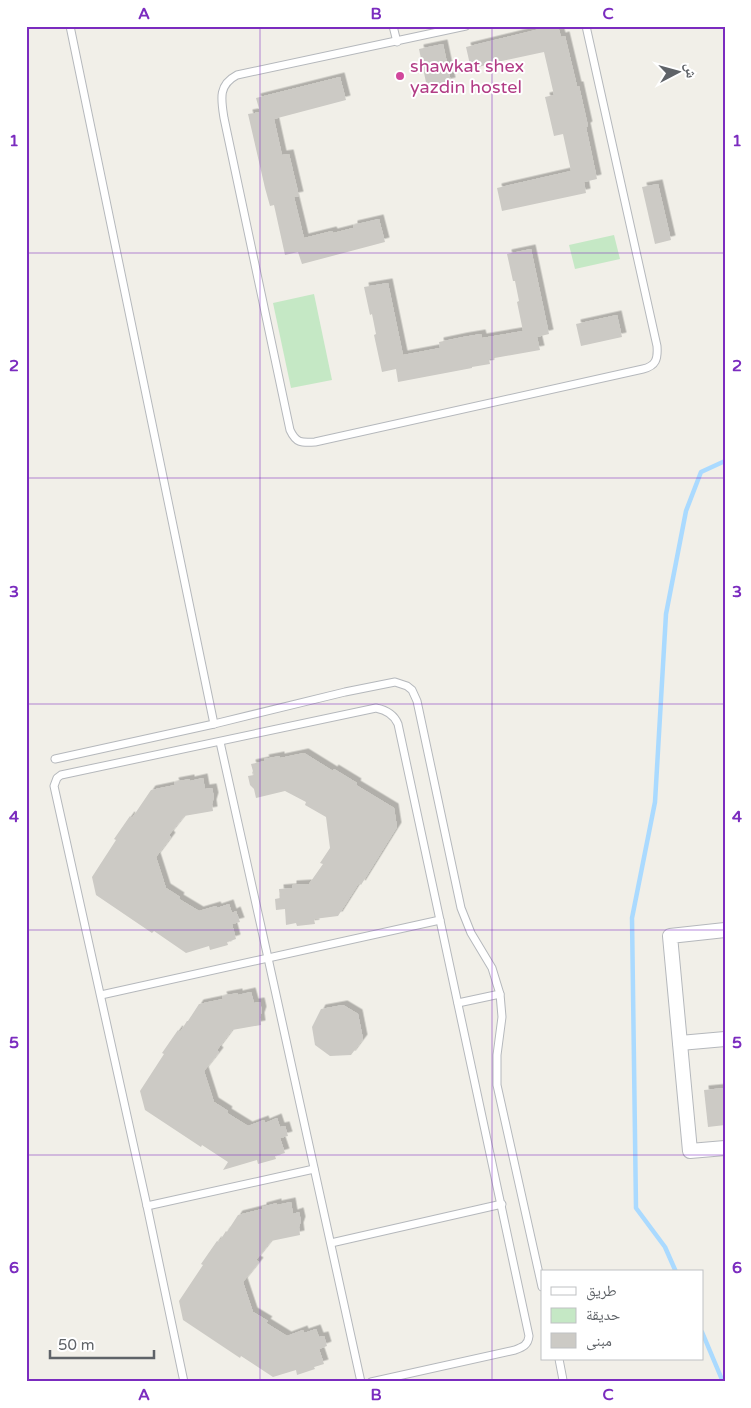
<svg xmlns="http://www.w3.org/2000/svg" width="751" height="1408" viewBox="0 0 751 1408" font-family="'Varela Round','Noto Naskh Arabic',sans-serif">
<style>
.green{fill:#c5e8c5}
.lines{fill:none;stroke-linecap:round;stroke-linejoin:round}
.stream{stroke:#aadaff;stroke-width:4.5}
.building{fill:#cccac5;filter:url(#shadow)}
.service-casing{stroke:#b5b8bc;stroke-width:9}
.minor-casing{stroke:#b5b8bc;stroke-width:16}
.service{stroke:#fff;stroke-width:7}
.minor{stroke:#fff;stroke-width:14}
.grid{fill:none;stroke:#7b2cbf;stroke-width:1;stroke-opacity:0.55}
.hotel-dot{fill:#d1479c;stroke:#fff;stroke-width:2}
.labels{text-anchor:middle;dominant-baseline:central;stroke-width:4;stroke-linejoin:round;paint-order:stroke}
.hotel-label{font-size:18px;fill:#b23c85;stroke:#fff;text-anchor:start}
.neatline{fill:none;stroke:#7b2cbf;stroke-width:2}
.grid-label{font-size:16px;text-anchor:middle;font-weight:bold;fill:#7b2cbf}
</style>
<defs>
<filter id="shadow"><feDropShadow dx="4.5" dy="-4.5" stdDeviation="0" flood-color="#0004"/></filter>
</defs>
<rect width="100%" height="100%" fill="#f1efe8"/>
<g class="green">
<path d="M614 235 620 259 575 269 569 245Z"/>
<path d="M314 294 332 380 291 388 273 303Z"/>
</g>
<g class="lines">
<g class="stream">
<path d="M676 1272 665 1247 636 1208 632 918 655 802 666 614 686 511 701 472 725 461"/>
<path d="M702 1332 723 1382"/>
</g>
</g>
<g class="building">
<path d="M552 26H558L561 37 565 36 577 86H579L588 126 586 127 597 179 584 182 586 193 502 211 497 188 571 171 563 134 554 136 545 97 554 95 544 52 497 62 471 69 466 47Z"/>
<path d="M443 44 451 82 427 87 419 49Z"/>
<path d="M340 77 346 100 274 119 282 155 289 154 299 196 294 197 304 238 332 231 333 233 353 228V225L379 219 385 242 302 264 298 252 285 255 274 205 270 206 265 188 248 114 260 112 256 98Z"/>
<path d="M658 184 671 240 655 244 642 187Z"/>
<path d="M531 249 549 334 537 337 540 350 489 359 490 364 472 367V368L398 382 396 369 382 372 374 335 376 334 372 314 370 315 364 287 388 283 403 355 440 348 439 342 463 337 481 334 482 338 523 331 517 302 519 301 515 281H513L507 254Z"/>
<path d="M617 315 622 337 581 346 576 324Z"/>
<path d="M304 753 333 771 334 769 357 783 356 785 394 808 397 827 361 885 359 883 338 916 314 919 315 924 297 926 296 923 286 925 285 909 276 910 275 899 280 898 279 889 292 888V885L309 884 323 864 320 863 330 848 326 817 305 805 306 802 285 791 256 798 254 789 250 785 248 776 254 775 251 764 265 761 264 759 280 756V758Z"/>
<path d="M203 778 205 789 212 788 214 797 212 804 213 811 184 816 169 835 171 837 156 857 166 888 180 897 179 899 199 911 216 906 217 908 229 904 232 913 236 911 240 922 232 924 236 939 227 942 228 945 210 950 209 946 186 953 154 931 152 933 96 895 92 877 116 840 114 839 130 816 132 818 151 790 175 785 174 782 190 779V781Z"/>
<path d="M251 992 254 1003 260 1002 262 1011 260 1017 261 1025 232 1030 217 1050 219 1052 204 1071 214 1102 228 1111 227 1113 248 1126 264 1120 265 1123 277 1118 280 1127 285 1126 288 1136 280 1138 285 1153 275 1156 276 1159 258 1164 257 1160 223 1170 228 1162 202 1145 201 1147 145 1110 140 1091 164 1054 162 1053 178 1030 180 1032 187 1021H188L199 1004 223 999 222 996 238 993V995Z"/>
<path d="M343 1005 358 1014 363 1039 351 1055 330 1056 315 1045 312 1027 321 1009Z"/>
<path d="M725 1088V1125L708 1127 704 1090Z"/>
<path d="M291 1202 293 1214 299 1212 301 1221 299 1227 300 1235 271 1241 256 1260 259 1262 243 1282 253 1312 268 1321 266 1323 287 1336 303 1330 304 1333 316 1329 319 1337 324 1336 327 1346 319 1349 324 1364 314 1367 315 1369 297 1375 296 1370 273 1377 241 1356 240 1358 183 1320 179 1301 203 1265 201 1264 217 1241 219 1242 226 1231 227 1232 238 1215 262 1209V1207L277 1203V1205Z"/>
</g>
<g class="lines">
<g class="service-casing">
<g id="service">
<path d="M70 26 214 724"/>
<path d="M393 26 397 42"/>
<path d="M466 26 237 75C218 85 221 99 224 118L290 430C296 443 301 443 315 442L643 369C656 366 658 359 657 346L586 26"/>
<path d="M220 742 268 958 361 1382"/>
<path d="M55 759 214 724 345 692 395 682 407 686 412 690 417 701 461 908 471 933 492 968 500 994 502 1017 497 1055V1085L542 1287"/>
<path d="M101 995 440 920"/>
<path d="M458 1003 500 994"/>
<path d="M147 1206 314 1169"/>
<path d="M331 1243 502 1204"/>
<path d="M559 1359 563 1380"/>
<path d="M184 1382 147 1206 54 786 57 778 61 775 376 708C386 710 394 714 398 724L529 1336C528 1345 523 1347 515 1350L371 1382"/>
</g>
</g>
<g class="minor-casing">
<g id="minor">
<path d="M725 930 670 936 690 1151 725 1148"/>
<path d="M680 1043 725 1039"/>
</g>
</g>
<use href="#service" class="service"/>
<use href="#minor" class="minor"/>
</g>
<path class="grid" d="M260 26V1382M492 26V1382M26 253H725M26 478H725M26 704H725M26 930H725M26 1155H725"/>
<circle class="hotel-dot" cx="400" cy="76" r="5"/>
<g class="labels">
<g class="hotel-label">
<text x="410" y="66">shawkat shex<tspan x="410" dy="21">yazdin hostel</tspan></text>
</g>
</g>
<rect width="751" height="1408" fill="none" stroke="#ffffff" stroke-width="55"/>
<rect x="541" y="1270" width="162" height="90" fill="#ffffff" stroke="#bfc1c3"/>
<rect x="551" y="1287" width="25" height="8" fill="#ffffff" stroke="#bfc1c3"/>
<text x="586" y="1296" font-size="15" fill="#5f6368">طريق</text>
<rect x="551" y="1308" width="25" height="15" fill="#c5e8c5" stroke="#bfc1c3"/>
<text x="586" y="1320" font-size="15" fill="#5f6368">حديقة</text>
<rect x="551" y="1333" width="25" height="15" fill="#cccac5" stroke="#bfc1c3"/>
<text x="586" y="1346" font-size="15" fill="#5f6368">مبنى</text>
<g transform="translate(678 72) rotate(84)" stroke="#ffffff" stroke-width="4" paint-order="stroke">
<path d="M0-4L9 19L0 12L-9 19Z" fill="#5f6368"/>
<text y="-8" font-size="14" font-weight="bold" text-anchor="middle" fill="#5f6368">ش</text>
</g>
<path d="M50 1350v8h104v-8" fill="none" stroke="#5f6368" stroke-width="2.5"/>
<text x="58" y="1350" font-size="15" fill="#5f6368" stroke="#ffffff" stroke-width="4" paint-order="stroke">50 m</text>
<rect x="28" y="28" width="696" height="1352" class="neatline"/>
<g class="grid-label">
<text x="144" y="19">A</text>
<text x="376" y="19">B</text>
<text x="608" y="19">C</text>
<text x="14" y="146">1</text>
<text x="737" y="146">1</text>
<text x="14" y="371">2</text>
<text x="737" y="371">2</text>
<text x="14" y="597">3</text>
<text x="737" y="597">3</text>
<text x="14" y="822">4</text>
<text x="737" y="822">4</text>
<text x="14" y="1048">5</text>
<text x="737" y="1048">5</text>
<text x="14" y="1273">6</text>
<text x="737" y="1273">6</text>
<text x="144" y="1400">A</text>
<text x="376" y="1400">B</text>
<text x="608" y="1400">C</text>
</g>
</svg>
